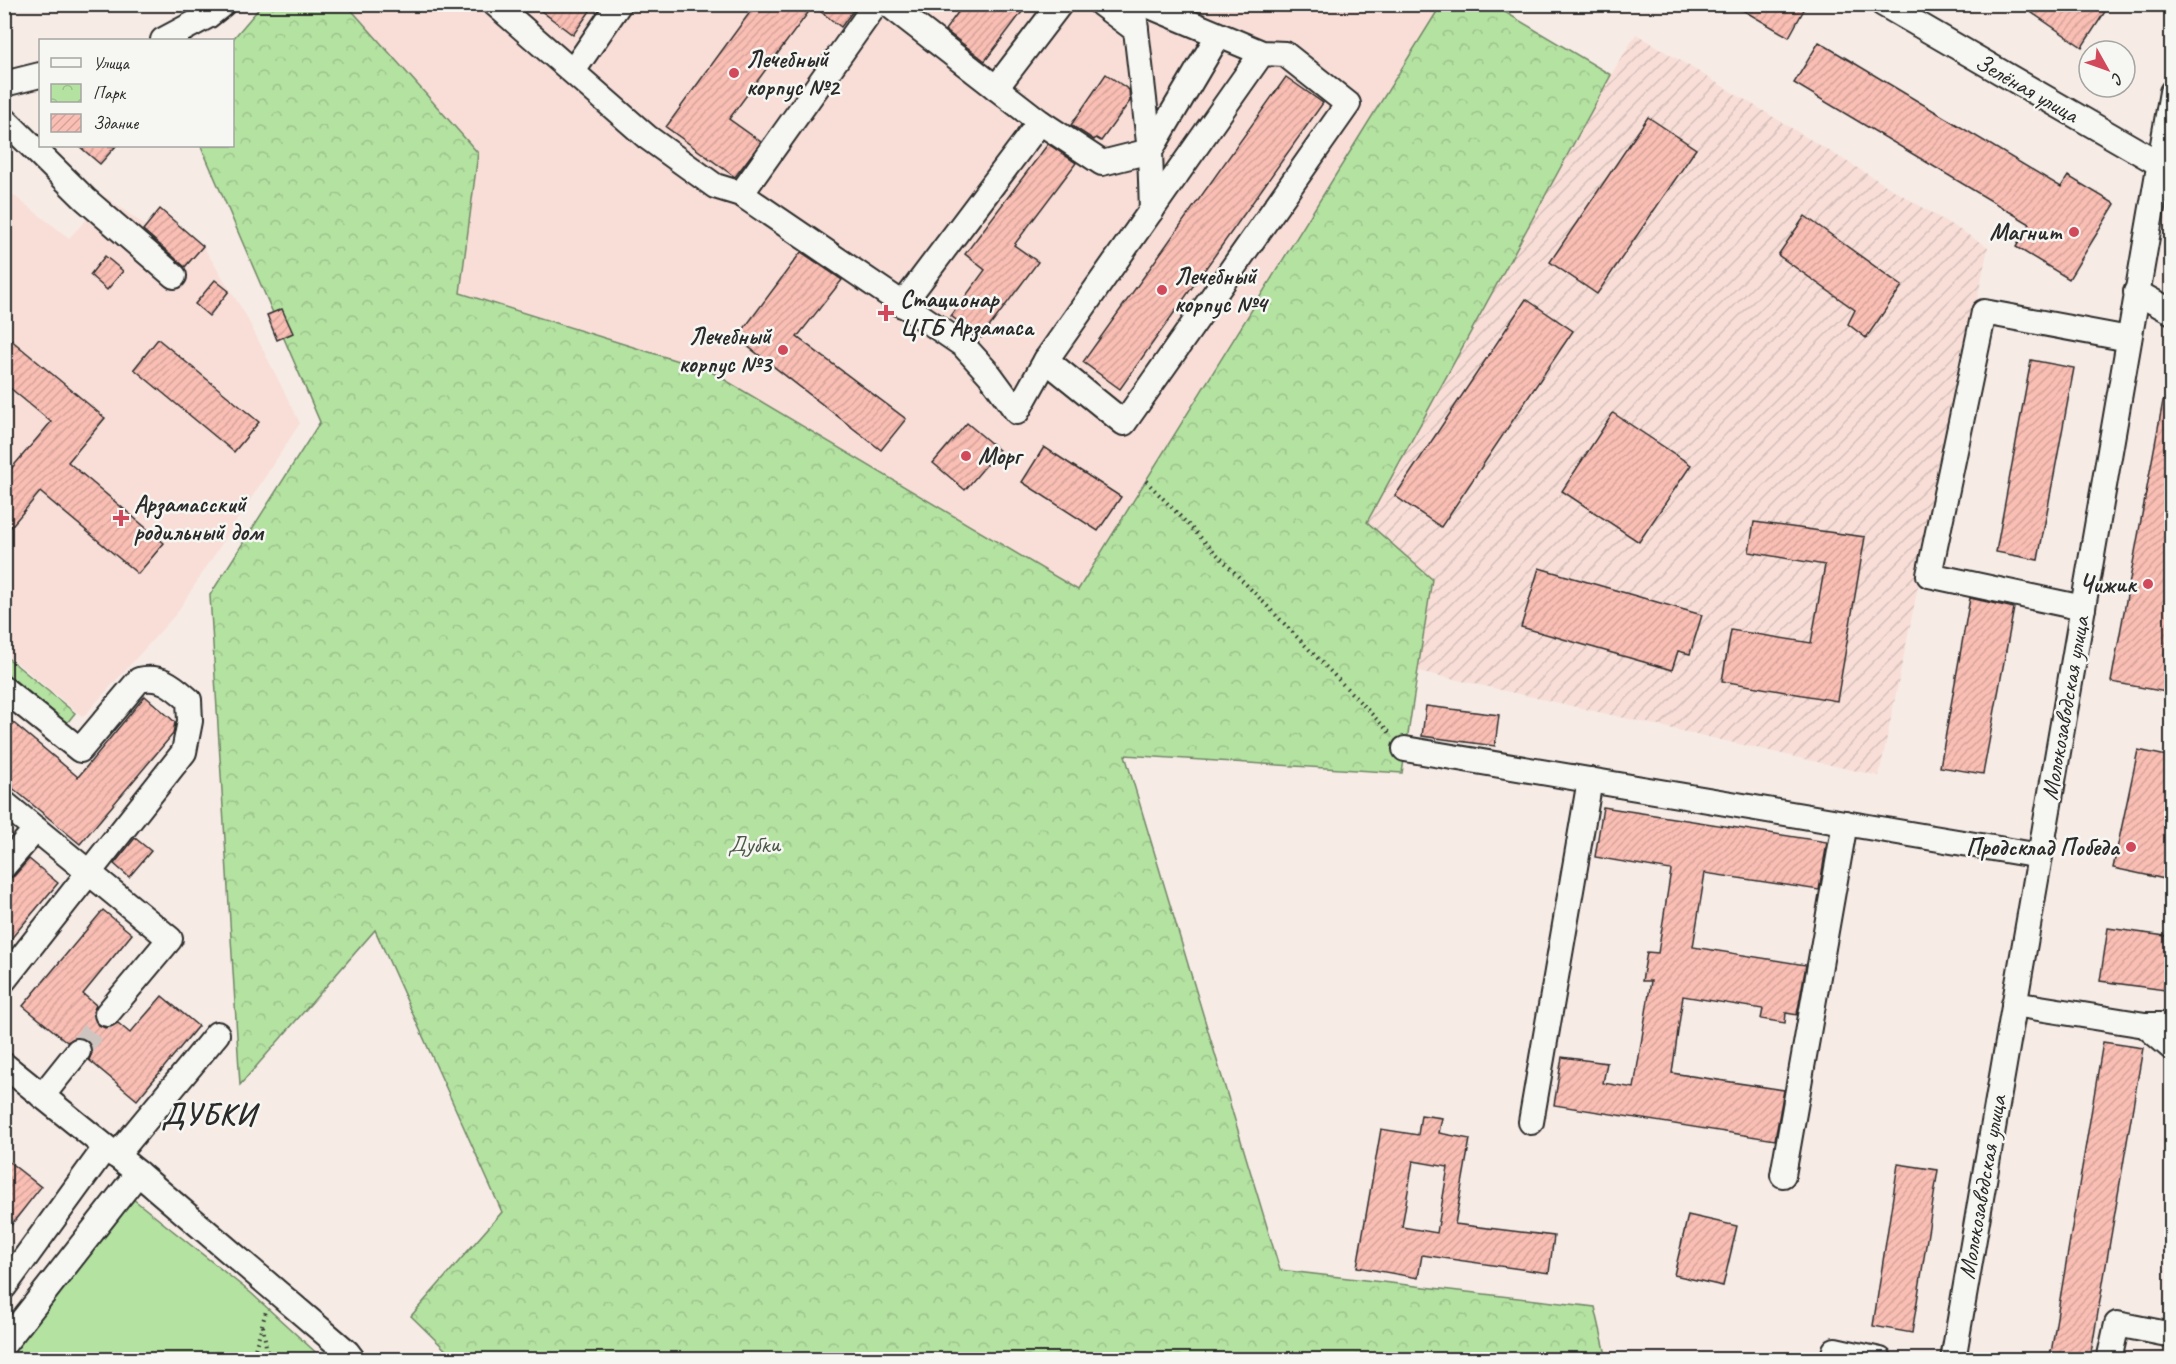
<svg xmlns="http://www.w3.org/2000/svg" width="2176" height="1364" viewBox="0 0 2176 1364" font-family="Caveat,sans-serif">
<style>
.built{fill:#f8ded7}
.industrial{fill:url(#industrial-furrows)}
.park{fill:url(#park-crowns);stroke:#708666;stroke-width:1.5}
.garden{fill:#b4e2a1;stroke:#708666;stroke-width:1.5}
.building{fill:url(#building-hatch);stroke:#2b2b2b;stroke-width:1.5;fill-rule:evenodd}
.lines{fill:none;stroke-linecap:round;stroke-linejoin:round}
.minor-tunnel{stroke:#cec5c1;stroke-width:24;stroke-dasharray:24 12;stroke-linecap:butt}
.minor-casing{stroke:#2b2b2b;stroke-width:28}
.path{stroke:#2b2b2b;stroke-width:4;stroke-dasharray:1.5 4.5;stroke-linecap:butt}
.minor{stroke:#f6f6f2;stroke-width:24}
.poi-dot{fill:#d1495b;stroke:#f6f6f2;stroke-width:2}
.labels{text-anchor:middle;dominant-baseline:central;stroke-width:5;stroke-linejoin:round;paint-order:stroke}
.poi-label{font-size:24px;font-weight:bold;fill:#2b2b2b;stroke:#f6f6f2;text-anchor:start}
.street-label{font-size:24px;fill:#2b2b2b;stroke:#f6f6f2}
.park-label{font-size:24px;fill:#4d5948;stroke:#f6f6f2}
.district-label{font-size:30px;font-weight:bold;letter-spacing:1.5px;fill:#2b2b2b;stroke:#f6f6f2}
</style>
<defs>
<pattern id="industrial-furrows" width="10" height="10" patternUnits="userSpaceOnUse" patternTransform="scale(1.5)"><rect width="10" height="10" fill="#f8ded7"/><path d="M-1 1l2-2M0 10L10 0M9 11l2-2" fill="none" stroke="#d5bfb9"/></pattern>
<pattern id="park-crowns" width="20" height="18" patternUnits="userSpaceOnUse" patternTransform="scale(1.5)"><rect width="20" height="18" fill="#b4e2a1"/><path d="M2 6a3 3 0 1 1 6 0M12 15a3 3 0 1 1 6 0" fill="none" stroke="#9bc28b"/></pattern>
<pattern id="building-hatch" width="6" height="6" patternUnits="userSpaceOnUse" patternTransform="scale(1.5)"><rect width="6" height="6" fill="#f9beb4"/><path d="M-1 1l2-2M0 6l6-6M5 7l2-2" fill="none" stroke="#d6a39b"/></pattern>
</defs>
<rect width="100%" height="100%" fill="#f7ebe6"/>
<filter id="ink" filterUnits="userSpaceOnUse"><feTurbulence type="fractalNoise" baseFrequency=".0167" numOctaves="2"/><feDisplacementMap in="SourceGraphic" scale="12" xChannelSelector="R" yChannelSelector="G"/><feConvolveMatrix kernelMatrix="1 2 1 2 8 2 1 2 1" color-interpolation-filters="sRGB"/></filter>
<g filter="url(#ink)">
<g class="built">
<path d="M347 5H1441L1078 590 710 371 460 293 478 153Z"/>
<path d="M4 188 69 238 107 198 146 226 160 209 203 246 245 314 300 423 176 614 83 717 5 653Z"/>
</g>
<path class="industrial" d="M1636 34 1988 247 1879 776 1418 671 1432 579 1367 522 1611 75Z"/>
<g class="park">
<path d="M262 5H347L478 153 460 293 710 371 1078 590 1441 5H1493L1611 75 1367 522 1432 579 1402 773 1125 755 1280 1270 1595 1307 1607 1359H455L411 1316 502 1212 375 930 240 1085 210 595 320 422 201 146H232V40Z"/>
<path d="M4 655 75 713 67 723 5 672Z"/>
</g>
<path class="garden" d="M118 1187 251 1293 323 1359 5 1360V1326Z"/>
<g class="building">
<path d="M532 4H595L573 35Z"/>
<path d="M756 4H858L841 27 813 6 729 119 761 142 735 177 666 127Z"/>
<path d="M964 4H1028L985 61 945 30Z"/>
<path d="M1732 4H1807L1789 37Z"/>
<path d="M2019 4H2068L2077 11 2081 4H2110L2082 47Z"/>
<path d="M1819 42 2061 187 2068 176 2115 204 2069 279 2016 247 2030 224 1794 83Z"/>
<path d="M1106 74 1129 90 1130 101 1101 141 1096 138 1094 140 1071 125Z"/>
<path d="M1286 77 1323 103 1120 389 1083 362Z"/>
<path d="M1648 117 1696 149 1597 294 1550 262Z"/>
<path d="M1048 144 1076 163 1014 245 1038 262 981 338 951 316 985 270 965 254Z"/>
<path d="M79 146H116L100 164Z"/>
<path d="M160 209 203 246 185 267 143 230Z"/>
<path d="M1805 216 1902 286 1866 338 1848 324 1855 310 1778 255Z"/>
<path d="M801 252 842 280 797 337 906 419 881 450 737 338Z"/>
<path d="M105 256 123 271 107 290 90 275Z"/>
<path d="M215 280 229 291 209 316 195 304Z"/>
<path d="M1526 299 1573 331 1441 527 1395 496Z"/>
<path d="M282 309 293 333 277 340 267 315Z"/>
<path d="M4 334 105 418 68 462 164 543 138 574 40 492 4 535V477L51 422 4 383Z"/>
<path d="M158 339 259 422 234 452 134 369Z"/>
<path d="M2031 360 2074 368 2038 560 1996 552Z"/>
<path d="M2163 401 2172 402V660L2166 692 2111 682Z"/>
<path d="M1613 413 1691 465 1639 542 1562 491Z"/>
<path d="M967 423 999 450 965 490 933 463Z"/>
<path d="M1044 447 1121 497 1098 531 1022 482Z"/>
<path d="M1754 522 1865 537 1837 701 1722 681 1731 630 1811 643 1825 565 1749 552Z"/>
<path d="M1539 568 1702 615 1690 654 1678 651 1672 670 1521 627Z"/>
<path d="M1970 598 2014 608 1983 774 1940 767Z"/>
<path d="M145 696 175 722 173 734 80 844 4 781V715L78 777Z"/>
<path d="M1426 706 1499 715 1495 746 1422 736Z"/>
<path d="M2138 750 2172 757V851L2165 879 2113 868Z"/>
<path d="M1603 807 1827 842 1819 890 1705 873 1693 947 1806 965 1797 1015 1786 1013 1785 1023 1761 1019 1763 1009 1683 996 1672 1073 1784 1090 1775 1140 1554 1105 1562 1057 1607 1063 1603 1083 1634 1088 1651 981H1642L1647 952 1658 953 1671 870 1595 857Z"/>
<path d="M135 838 151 851 129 877 114 864Z"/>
<path d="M29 859 58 883 4 947V880L14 876Z"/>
<path d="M103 910 132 934 83 994 96 1005 93 1012 97 1024 105 1028 118 1023 130 1033 162 996 198 1026 137 1100 89 1060 92 1053 87 1040 80 1037 67 1042 23 1006Z"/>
<path d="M2108 928 2172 937V991L2100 981Z"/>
<path d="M2103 1042 2143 1048 2090 1359H2050Z"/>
<path d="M1421 1115 1442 1118 1439 1133 1470 1139 1455 1224 1554 1236 1549 1273 1422 1255 1418 1278 1357 1267 1381 1129 1418 1135ZM1413 1161 1448 1167 1437 1233 1402 1227Z"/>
<path d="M4 1158 41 1187 4 1234Z"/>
<path d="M1898 1164 1938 1170 1912 1333 1873 1326Z"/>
<path d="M1688 1215 1737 1226 1723 1286 1674 1275Z"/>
</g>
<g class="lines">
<path class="minor-tunnel" d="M78 1051 107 1014"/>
<g class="minor-casing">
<g id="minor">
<path d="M495 4 647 137 715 186 741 194 963 345 990 375 1017 412 1046 360"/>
<path d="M888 4 1040 122 1102 163 1150 151 1218 36"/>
<path d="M1101 4 1136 30"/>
<path d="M1133 4 1150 151 1152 210"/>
<path d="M1145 4 1262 53 1285 54 1348 104 1124 423 1046 360 1262 53"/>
<path d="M1883 4 2172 171"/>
<path d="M163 40 208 16 223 4"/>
<path d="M573 71 619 4"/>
<path d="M4 84 40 75"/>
<path d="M996 88 1060 4"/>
<path d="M4 119 85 199 174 276"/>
<path d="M741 194 876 4"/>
<path d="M2136 292 2172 312"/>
<path d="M902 305 1040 122"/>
<path d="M2083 608 1929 575 1984 312 2129 339"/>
<path d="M4 689 80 750 139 680C162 675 173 686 189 700L190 721 184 752 4 980"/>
<path d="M1405 749 2040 856"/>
<path d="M4 803 170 939 107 1014"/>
<path d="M4 866 36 829"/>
<path d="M2014 1004 2145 1025H2172"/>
<path d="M2145 1025 2172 1048"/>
<path d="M4 1065 138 1173 347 1352 353 1360"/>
<path d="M42 1096 78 1051"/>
<path d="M1531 1122 1590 780"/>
<path d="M116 1156 217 1034"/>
<path d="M1783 1175 1845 823"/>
<path d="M4 1287 105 1148"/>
<path d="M4 1344 138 1173"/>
<path d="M1832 1360 1835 1350 1880 1360"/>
<path d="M1953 1360 2172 92"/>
<path d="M2109 1360 2117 1324 2172 1335"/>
</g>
</g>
<g class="path">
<path d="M1146 481 1392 735"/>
<path d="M263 1326 268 1360"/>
<path d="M252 1360 266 1311"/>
</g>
<use href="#minor" class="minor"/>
</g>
</g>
<g class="poi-dot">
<circle cx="734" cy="73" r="6"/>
<circle cx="2074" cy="232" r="6"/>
<circle cx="1162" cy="290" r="6"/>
<path d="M883 304h6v6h6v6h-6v6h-6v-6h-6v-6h6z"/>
<circle cx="783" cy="350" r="6"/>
<circle cx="966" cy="456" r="6"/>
<path d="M118 509h6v6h6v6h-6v6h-6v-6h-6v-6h6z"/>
<circle cx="2148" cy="584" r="6"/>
<circle cx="2131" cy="847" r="6"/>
</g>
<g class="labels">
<g class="poi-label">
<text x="746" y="59">Лечебный<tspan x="746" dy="28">корпус №2</tspan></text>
<text x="2062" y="232" text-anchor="end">Магнит</text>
<text x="1174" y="276">Лечебный<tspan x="1174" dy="28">корпус №4</tspan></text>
<text x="900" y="299">Стационар<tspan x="900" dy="28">ЦГБ Арзамаса</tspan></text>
<text x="771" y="336" text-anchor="end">Лечебный<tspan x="771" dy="28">корпус №3</tspan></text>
<text x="978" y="456">Морг</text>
<text x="134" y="504">Арзамасский<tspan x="134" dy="28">родильный дом</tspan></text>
<text x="2136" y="584" text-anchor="end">Чижик</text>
<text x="2119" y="847" text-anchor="end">Продсклад Победа</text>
</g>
<g class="street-label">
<text transform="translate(2027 88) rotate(30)">Зелёная улица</text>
<text transform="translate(2065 708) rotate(-80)">Молокозаводская улица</text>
<text transform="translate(1982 1187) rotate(-80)">Молокозаводская улица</text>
</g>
<g class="park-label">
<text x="754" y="844">Дубки</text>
</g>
<g class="district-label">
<text x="209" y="1114">ДУБКИ</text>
</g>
</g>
<rect width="2176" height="1364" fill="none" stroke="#f6f6f2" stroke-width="24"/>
<rect x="12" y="12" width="2152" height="1340" fill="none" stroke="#2b2b2b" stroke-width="2" filter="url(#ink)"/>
<rect x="39" y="39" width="195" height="108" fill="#f6f6f2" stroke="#a5a5a2" stroke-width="1.5"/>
<rect x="51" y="58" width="30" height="9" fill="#f6f6f2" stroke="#a5a5a2" stroke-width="1.5"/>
<text x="93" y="69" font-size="18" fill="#2b2b2b">Улица</text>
<rect x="51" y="84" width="30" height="18" fill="url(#park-crowns)" stroke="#a5a5a2" stroke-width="1.5"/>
<text x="93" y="99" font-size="18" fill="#2b2b2b">Парк</text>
<rect x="51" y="114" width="30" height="18" fill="url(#building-hatch)" stroke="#a5a5a2" stroke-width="1.5"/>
<text x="93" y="129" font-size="18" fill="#2b2b2b">Здание</text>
<g transform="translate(2107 69) rotate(130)"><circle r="28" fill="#f6f6f2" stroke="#a5a5a2" stroke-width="1.5"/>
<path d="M0-4.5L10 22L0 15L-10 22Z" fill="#d1495b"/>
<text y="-9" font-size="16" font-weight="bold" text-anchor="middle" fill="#2b2b2b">С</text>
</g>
</svg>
